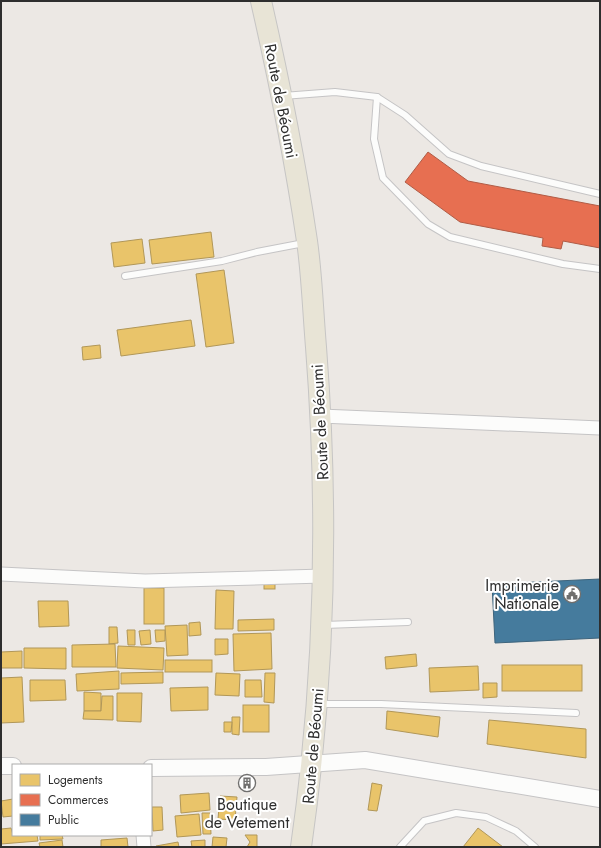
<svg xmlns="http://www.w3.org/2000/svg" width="601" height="848" viewBox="0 0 601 848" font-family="Jost,sans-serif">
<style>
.homes{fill:#e9c46a;stroke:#b19758}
.shops{fill:#e76f51;stroke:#b05c46}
.public{fill:#457b9d;stroke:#3e647c}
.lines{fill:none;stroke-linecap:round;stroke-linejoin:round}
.service-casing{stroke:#c5c4c5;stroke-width:8}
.minor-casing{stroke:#c5c4c5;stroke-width:15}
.tertiary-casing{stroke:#c5c4c5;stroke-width:18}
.primary-casing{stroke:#c6c5c4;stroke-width:22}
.service{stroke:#fcfcfb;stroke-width:6}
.minor{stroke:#fcfcfb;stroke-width:13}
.tertiary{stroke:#fcfcfb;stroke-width:16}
.primary{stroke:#e8e4d6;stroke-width:20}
.labels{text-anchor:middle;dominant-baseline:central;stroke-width:4;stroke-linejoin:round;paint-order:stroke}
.street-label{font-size:16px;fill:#2e2e2e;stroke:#fff}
.poi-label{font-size:16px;fill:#2e2e2e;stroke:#fff;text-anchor:end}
</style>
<rect width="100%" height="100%" fill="#ece8e4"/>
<g class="homes">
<path d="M211 232 214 257 152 264 149 240Z"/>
<path d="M142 239 145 263 114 267 111 243Z"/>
<path d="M224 270 234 343 206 347 196 274Z"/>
<path d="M191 320 195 346 121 356 117 330Z"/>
<path d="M100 345 101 358 83 360 82 347Z"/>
<rect x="264" y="582" width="11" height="7"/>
<rect x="144" y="588" width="20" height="36"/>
<path d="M216 590 234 591 233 629H215Z"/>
<path d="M38 601H68L69 626 39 627Z"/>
<path d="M274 619V630L238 631V620Z"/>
<path d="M200 622 201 635 189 636V623Z"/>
<path d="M187 625 188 655 167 656 165 626Z"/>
<path d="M109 627H117L118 643 109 644Z"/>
<path d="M127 630H135V645H128Z"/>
<path d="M150 630 151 644 141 645 139 631Z"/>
<path d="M155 630H165V641L156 642Z"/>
<path d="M271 633 272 669 234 671 233 634Z"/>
<path d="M215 639H228V654L215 655Z"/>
<path d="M115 644 116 667H72V645Z"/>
<path d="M118 646 164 648 163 670 117 668Z"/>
<path d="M24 648H66V669L24 668Z"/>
<path d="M22 651V668H1V652Z"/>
<path d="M416 654 417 666 386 669 385 657Z"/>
<rect x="165" y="660" width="47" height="12"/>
<rect x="502" y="665" width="80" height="26"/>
<path d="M478 666 479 690 430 692 429 668Z"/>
<path d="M119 671V689L77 691 76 674Z"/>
<path d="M163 672V683L121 684V673Z"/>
<path d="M216 673 240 674 239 696 215 695Z"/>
<path d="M265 673H275L274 703 264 702Z"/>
<path d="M22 677 24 722 1 723V678Z"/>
<path d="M30 680H65L66 700 30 701Z"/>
<path d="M245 680H261L262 697H245Z"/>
<path d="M483 683H497V697L483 698Z"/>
<path d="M208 687V710L171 711 170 688Z"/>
<path d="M84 692 101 693V711H84Z"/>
<path d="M117 693H142L141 722 117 721Z"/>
<path d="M102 696H113V720L83 719 84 711H101Z"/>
<rect x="243" y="705" width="26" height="27"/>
<path d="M387 711 440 717 438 737 386 729Z"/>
<path d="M232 717H240L239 735 232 734Z"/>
<path d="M489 720 586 729V758L487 744Z"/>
<path d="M224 722H232L231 732H224Z"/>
<path d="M240 780H254V787H241Z"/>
<path d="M372 783 382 785 377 811 368 810Z"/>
<path d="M209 793 210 810 181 813 180 795Z"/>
<path d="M220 796 237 797 235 820 218 819Z"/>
<path d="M13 799V816L3 817 1 801Z"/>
<path d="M152 807H162L163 830 153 831Z"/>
<path d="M202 813H210L211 834H203Z"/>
<path d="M199 814 201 835 177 837 175 816Z"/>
<path d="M11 828 13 835H37L38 841 1 844V829Z"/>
<path d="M478 828 503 847H463Z"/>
<path d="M40 835H62L63 839 40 840Z"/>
<path d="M245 835H257V847H247L250 842Z"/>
<path d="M213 837 227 838 226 847H212Z"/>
<path d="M127 838 128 847H101V840Z"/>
<path d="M62 840 63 847H40L39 843Z"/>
<path d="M205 840V847H192L191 841Z"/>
<path d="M178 842 179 847H156V846Z"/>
</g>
<path class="shops" d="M428 152 468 181 600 206V248L563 241 561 249 542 246 543 238 460 222 405 182Z"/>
<path class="public" d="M600 579V638L495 643 492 584Z"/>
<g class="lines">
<g class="service-casing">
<g id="service">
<path d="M283 96 335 92 377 97 405 115 449 154 481 166 600 194"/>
<path d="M377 97 374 139 383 178 428 224 450 237 563 264 600 269"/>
<path d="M125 276 222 261 257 252 304 243"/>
<path d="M324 625 408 622"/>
<path d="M319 704H381L576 713"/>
<path d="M400 847 424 821 456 813 486 817 516 831 535 847"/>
</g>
</g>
<g class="minor-casing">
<g id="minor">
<path d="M321 416 600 428"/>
<path d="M1 574 145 581 323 576"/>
<path d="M143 835 144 847"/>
</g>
</g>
<g class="tertiary-casing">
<g id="tertiary">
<path d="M1 766H13"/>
<path d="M151 768 266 767 365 760 600 799"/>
</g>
</g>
<g class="primary-casing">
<path id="primary" d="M261 1C279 80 295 160 307 241 312 276 313 312 316 347 329 515 325 680 301 847"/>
</g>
<use href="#service" class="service"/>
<use href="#minor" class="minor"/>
<use href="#tertiary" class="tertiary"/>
<use href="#primary" class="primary"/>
</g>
<defs>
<g id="civic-ring" transform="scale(0.9)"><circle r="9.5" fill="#fff" stroke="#706f6e" stroke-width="1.5"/><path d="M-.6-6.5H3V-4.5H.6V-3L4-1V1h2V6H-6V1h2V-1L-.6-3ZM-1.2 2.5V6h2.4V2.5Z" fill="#706f6e"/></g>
<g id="building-ring" transform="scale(0.9)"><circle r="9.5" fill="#fff" stroke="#706f6e" stroke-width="1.5"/><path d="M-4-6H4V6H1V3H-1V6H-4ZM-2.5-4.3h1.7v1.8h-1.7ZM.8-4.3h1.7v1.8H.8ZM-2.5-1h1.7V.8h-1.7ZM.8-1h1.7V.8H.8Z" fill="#706f6e"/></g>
</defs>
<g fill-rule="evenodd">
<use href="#civic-ring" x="572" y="594"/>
<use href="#building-ring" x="247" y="783"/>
</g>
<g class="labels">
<g class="street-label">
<text transform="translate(281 101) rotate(79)">Route de Béoumi</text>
<text transform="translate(320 422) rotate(-93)">Route de Béoumi</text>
<text transform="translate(313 746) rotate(-85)">Route de Béoumi</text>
</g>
<g class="poi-label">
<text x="559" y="585">Imprimerie<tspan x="559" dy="18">Nationale</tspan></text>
<text x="247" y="804" text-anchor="middle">Boutique<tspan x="247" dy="18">de Vetement</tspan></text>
</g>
</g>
<rect width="601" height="848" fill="none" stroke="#2e2e2e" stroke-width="4"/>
<rect x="12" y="764" width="140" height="72" fill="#ffffff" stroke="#ababab"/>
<rect x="20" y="774" width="20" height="12" fill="#e9c46a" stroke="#ababab"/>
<text x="48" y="784" font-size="12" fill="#2e2e2e">Logements</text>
<rect x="20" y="794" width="20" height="12" fill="#e76f51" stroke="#ababab"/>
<text x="48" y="804" font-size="12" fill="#2e2e2e">Commerces</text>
<rect x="20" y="814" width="20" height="12" fill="#457b9d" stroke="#ababab"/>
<text x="48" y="824" font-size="12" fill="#2e2e2e">Public</text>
</svg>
